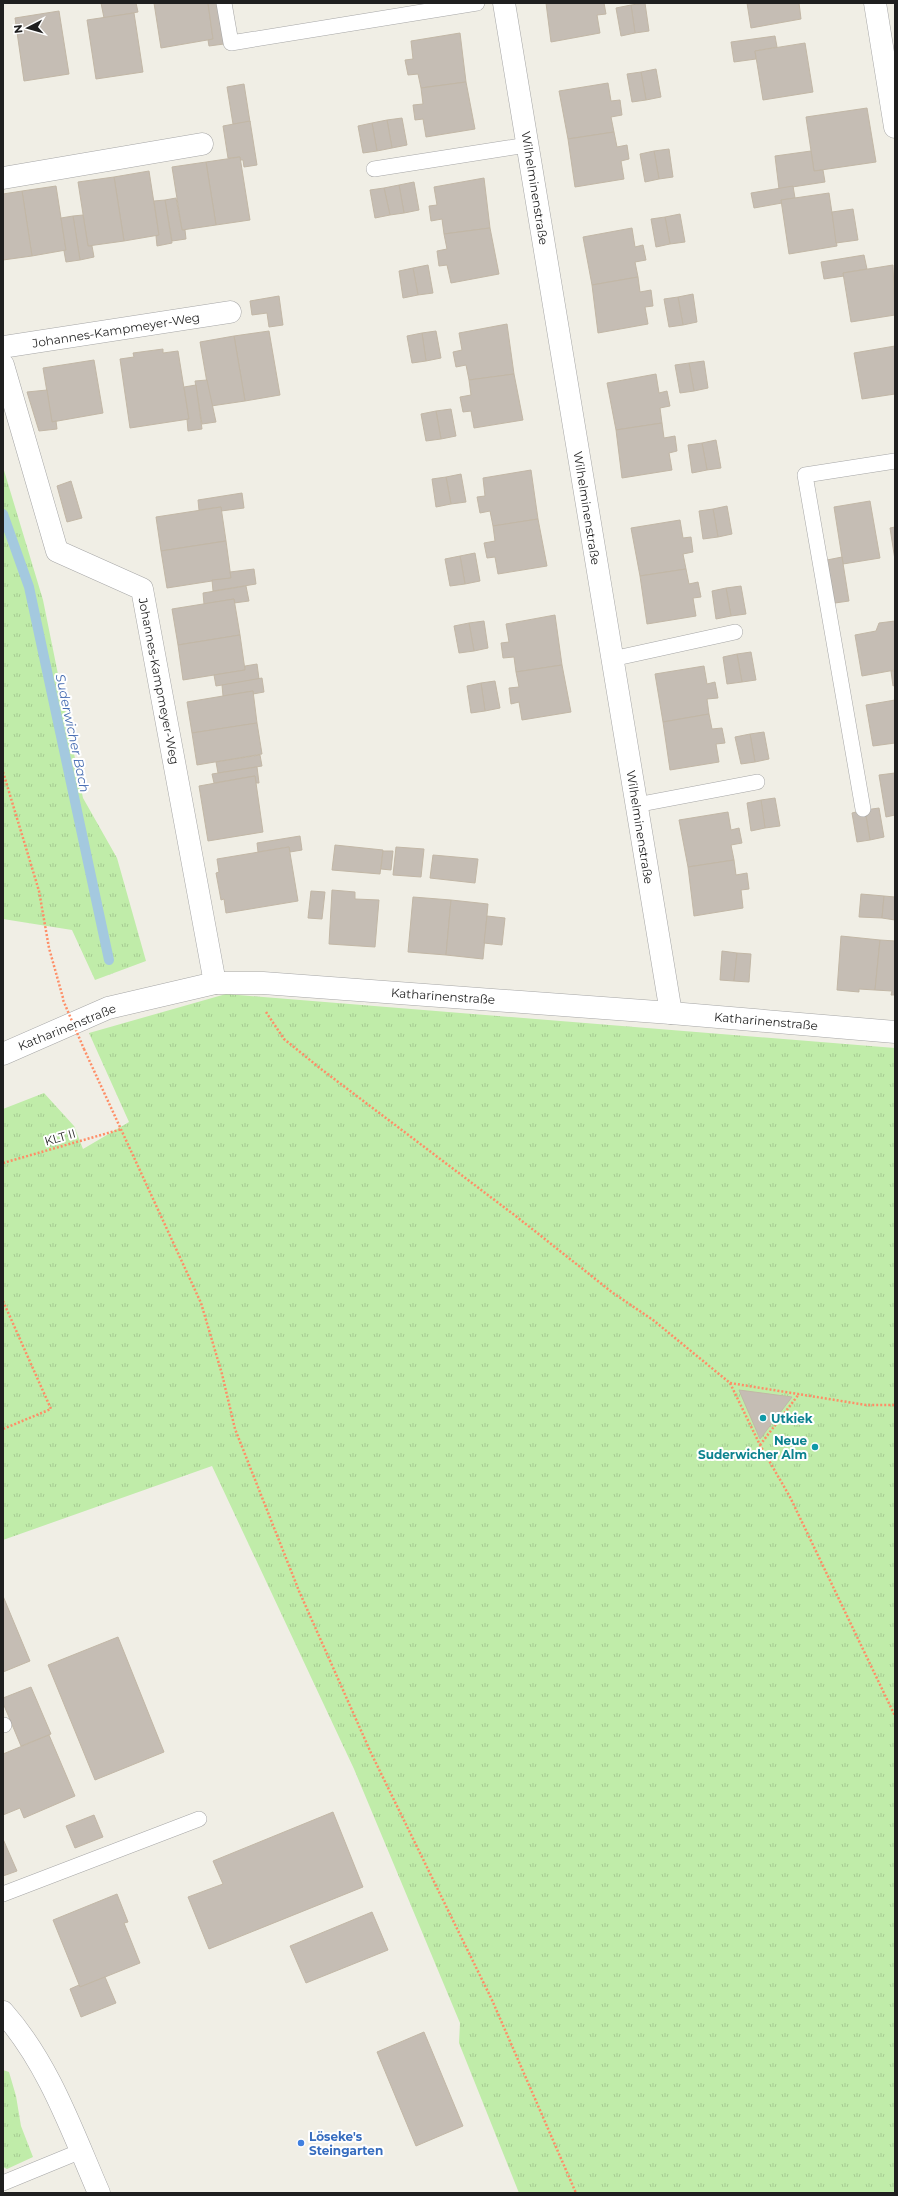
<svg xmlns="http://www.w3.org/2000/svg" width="898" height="2196" viewBox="0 0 898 2196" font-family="Montserrat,sans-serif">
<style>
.grass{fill:url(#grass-tufts)}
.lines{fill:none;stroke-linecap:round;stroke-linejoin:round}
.stream{stroke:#a4c9df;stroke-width:10}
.building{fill:#c5bdb4;stroke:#c2b7a6}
.service-casing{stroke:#a6a6a6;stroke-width:16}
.minor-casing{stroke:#a6a6a6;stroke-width:23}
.path{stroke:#fe8e67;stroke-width:2.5;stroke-dasharray:2 2;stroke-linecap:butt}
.service{stroke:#fff;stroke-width:15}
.minor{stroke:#fff;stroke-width:22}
.path-bridge{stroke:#fe8e67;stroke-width:2.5;stroke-dasharray:2 2;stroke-linecap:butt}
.culture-dot{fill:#0f9aa8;stroke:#fff;stroke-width:1.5}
.shop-dot{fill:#3f7fe0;stroke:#fff;stroke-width:1.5}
.labels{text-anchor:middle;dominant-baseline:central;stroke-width:4;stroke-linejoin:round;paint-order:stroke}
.street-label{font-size:12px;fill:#1f1f1f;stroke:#fff}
.culture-label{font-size:12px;font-weight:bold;fill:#0d838f;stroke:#fff;text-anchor:start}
.shop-label{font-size:12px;font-weight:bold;fill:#366cbe;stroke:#fff;text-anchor:start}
.water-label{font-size:13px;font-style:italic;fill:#476db2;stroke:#fff}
</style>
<defs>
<pattern id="grass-tufts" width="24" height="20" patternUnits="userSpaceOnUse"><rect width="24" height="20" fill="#c0eca9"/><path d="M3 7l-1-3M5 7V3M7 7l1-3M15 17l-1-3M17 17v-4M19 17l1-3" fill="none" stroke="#a5ca91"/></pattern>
</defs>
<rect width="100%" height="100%" fill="#f0eee5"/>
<g class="grass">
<path d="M3 467 43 600 83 798 117 858 146 961 95 980 72 930 3 919Z"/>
<path d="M226 994 895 1048V2193H519L459 2043 460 2023 354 1769 212 1466 3 1540V1109L44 1093 74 1126 83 1149 129 1122 89 1033Z"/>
<path d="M3 2070 9 2072 16 2096 21 2126 33 2157 7 2169 3 2167Z"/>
</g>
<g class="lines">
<path class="stream" d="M3 514 29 587 109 960"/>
</g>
<g class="building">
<path d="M101 3H136L138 12 104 18Z"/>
<path d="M154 3H208L213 39 161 48Z"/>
<path d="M208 3H218L224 44 209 46 208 40 213 39Z"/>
<path d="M546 3H604L606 14 597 15 600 33 551 42Z"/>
<path d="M645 3 649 31 635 33 631 5Z"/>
<path d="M747 3H799L801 19 751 28Z"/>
<path d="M631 5 635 33 621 36 616 8Z"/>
<path d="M59 11 69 74 24 81 15 18Z"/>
<path d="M134 13 143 72 96 79 87 20Z"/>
<path d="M460 33 466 82 421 88 418 74 408 75 405 60 413 59 411 41Z"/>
<path d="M775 36 777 47 755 51 756 59 734 62 731 42Z"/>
<path d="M805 43 813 92 763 100 755 51Z"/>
<path d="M656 69 661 97 646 100 641 72Z"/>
<path d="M641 72 646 100 632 102 627 74Z"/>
<path d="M466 82 475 129 426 137 423 119 415 120 413 105 423 104 421 88Z"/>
<path d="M608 83 611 101 620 100 622 115 611 117 614 132 568 139 559 91Z"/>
<path d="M244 84 250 122 233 124 227 87Z"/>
<path d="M867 108 876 162 814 171 806 117Z"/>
<path d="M402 118 407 145 392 148 387 120Z"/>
<path d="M387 120 392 148 377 151 372 123Z"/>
<path d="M250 121 257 165 244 167 243 160H240V157L228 158 223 126Z"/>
<path d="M372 123 377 151 363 153 358 126Z"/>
<path d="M614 132 617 147 627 145 629 159 621 161 624 179 575 187 568 139Z"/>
<path d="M669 149 673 177 659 179 654 151Z"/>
<path d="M654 151 659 179 645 182 640 154Z"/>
<path d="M811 151 814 171 823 170 825 182 779 189 775 156Z"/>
<path d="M240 157 250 220 216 225 206 162Z"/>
<path d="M206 162 216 225 182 230 172 167Z"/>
<path d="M149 171 159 235 124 241 114 177Z"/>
<path d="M114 177 124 241 88 246 78 182Z"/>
<path d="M484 178 490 228 444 234 442 219 431 221 429 206 437 205 434 187Z"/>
<path d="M414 182 419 210 404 213 399 185Z"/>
<path d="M399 185 404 213 390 215 384 188Z"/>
<path d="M56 186 66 250 32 256 22 191Z"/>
<path d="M793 186 795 198 781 200 782 203 754 208 751 193Z"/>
<path d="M384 188 390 215 375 218 370 190Z"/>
<path d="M22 191 32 256 3 260V194Z"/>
<path d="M829 193 837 246 789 254 781 200Z"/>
<path d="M176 198 182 230H185L186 239 172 241 165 200Z"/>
<path d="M165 200 172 243 157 246 156 236 159 235 154 201Z"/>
<path d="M853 209 858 240 836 243 832 212Z"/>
<path d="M680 214 685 242 670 244 665 217Z"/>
<path d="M83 215 88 246H92L94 257 80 260 73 216Z"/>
<path d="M73 216 80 260 66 262 64 251 66 250 61 218Z"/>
<path d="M665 217 670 244 656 247 651 219Z"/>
<path d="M490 228 499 274 451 283 447 265 439 266 437 251 447 249 444 234Z"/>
<path d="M632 228 635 247 643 245 646 260 635 262 638 277 592 285 583 237Z"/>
<path d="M864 255 867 269 843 273 844 276 824 279 821 262Z"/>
<path d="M428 265 433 293 418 295 413 268Z"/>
<path d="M893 265 895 315 851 322 843 273Z"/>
<path d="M413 268 418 295 403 298 399 271Z"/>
<path d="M638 277 640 292 651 290 653 306 645 307 648 324 598 333 592 285Z"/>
<path d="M693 294 697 322 683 325 678 297Z"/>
<path d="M279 296 283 325 269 327 267 313 252 315 250 301Z"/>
<path d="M678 297 683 325 669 327 664 299Z"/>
<path d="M507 324 514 374 469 380 466 365 456 367 453 352 462 350 459 333Z"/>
<path d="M269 331 280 395 245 401 234 336Z"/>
<path d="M436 331 441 358 426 361 422 333Z"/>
<path d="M422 333 426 361 412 363 407 336Z"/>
<path d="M234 336 245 401 211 406 200 342Z"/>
<path d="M895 346V394L862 399 854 353Z"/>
<path d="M163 349V353L178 351 189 419 130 428 120 359 134 357 133 353Z"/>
<path d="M94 360 103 413 52 422 43 368Z"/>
<path d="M704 361 708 388 694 391 689 363Z"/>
<path d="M689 363 694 391 680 393 675 365Z"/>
<path d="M514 374 523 420 474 428 471 411 463 412 460 397 471 395 469 380Z"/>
<path d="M656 374 659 393 667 391 670 406 660 408 662 423 616 430 607 383Z"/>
<path d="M207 380 216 422 202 424 195 381Z"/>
<path d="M196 385 202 429 188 431 187 419H189L184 387Z"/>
<path d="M47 390 52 422 56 421 57 429 39 431 27 392Z"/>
<path d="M451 409 456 436 441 439 436 411Z"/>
<path d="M436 411 441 439 426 441 421 414Z"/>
<path d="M662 423 664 438 675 436 677 451 669 453 672 470 622 478 616 430Z"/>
<path d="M716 440 721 468 707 470 702 443Z"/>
<path d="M702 443 707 470 692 473 688 445Z"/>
<path d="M531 470 538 519 493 526 490 511 480 513 477 497 485 496 483 478Z"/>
<path d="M461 474 466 502 451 504 446 477Z"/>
<path d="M446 477 451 504 436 507 432 479Z"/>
<path d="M71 481 82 518 67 522 57 486Z"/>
<path d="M242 493 244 508 221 511V507L199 510 198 500Z"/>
<path d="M870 501 880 558 843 564 834 507Z"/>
<path d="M727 506 732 534 718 537 713 509Z"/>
<path d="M221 507 226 541 161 551 156 517Z"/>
<path d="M713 509 718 537 703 539 699 511Z"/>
<path d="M538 519 547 566 498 574 495 557 487 558 484 543 495 541 493 526Z"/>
<path d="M680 520 683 538 691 537 693 552 683 554 686 569 640 576 631 528Z"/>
<path d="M895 527V560L890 528Z"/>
<path d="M226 541 231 578 167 588 161 551Z"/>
<path d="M475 553 480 581 465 584 460 556Z"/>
<path d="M460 556 465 584 450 586 445 559Z"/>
<path d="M842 557 849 601 835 603 827 560Z"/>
<path d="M254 569 256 584 213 591 212 580 231 578 230 572Z"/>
<path d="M686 569 689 584 698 582 701 597 693 598 696 616 647 624 640 576Z"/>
<path d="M246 586 249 601 234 603V599L204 604 203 593Z"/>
<path d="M741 586 746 614 731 616 726 588Z"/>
<path d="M726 588 731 616 716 619 712 591Z"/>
<path d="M234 599 240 635 178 645 172 609Z"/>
<path d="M555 615 562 665 516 672 514 657 503 658 501 643 509 642 506 624Z"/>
<path d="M484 621 488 648 474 651 469 623Z"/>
<path d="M895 621V670L862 676 855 635 876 631 879 623Z"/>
<path d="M469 623 474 651 459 653 454 626Z"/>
<path d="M240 635 245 670 183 680 178 645Z"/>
<path d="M751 652 756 680 742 682 737 654Z"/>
<path d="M737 654 742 682 727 684 723 657Z"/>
<path d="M257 664 259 679 216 686 214 675 245 670V666Z"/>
<path d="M562 665 571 712 522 720 519 702 511 704 509 688 519 687 516 672Z"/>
<path d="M704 666 707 684 715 682 718 698 707 699 709 714 663 722 655 674Z"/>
<path d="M891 671H895V685L893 686Z"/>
<path d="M262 678 264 692 253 694V691L223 696 222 685Z"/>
<path d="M495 681 500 708 485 711 481 683Z"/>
<path d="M481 683 485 711 471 713 467 686Z"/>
<path d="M253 691 257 723 192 733 187 702Z"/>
<path d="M895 700V743L873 746 866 705Z"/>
<path d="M709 714 712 729 722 728 725 743 716 744 719 762 670 770 663 722Z"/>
<path d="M257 723 262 754 197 765 192 733Z"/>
<path d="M764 732 769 759 755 762 750 734Z"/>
<path d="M750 734 755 762 741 764 735 737Z"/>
<path d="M260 755 262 766 218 773 216 762Z"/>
<path d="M257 767 259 783H256L255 776 214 783 212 774Z"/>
<path d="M895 773V815L886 817 879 775Z"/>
<path d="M255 776 263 832 208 841 199 786Z"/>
<path d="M775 798 780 826 765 828 761 800Z"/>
<path d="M761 800 765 828 751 831 747 803Z"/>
<path d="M879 808 884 837 870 840 865 810Z"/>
<path d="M865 810 870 840 857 842 852 813Z"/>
<path d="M728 812 731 830 739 828 742 843 731 845 734 860 688 867 679 820Z"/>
<path d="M300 836 302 850 290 852 289 847 258 852 257 843Z"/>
<path d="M335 845 383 850 380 874 332 870Z"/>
<path d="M289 847 298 901 226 913 224 899 221 900 216 873 219 872 217 859Z"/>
<path d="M396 847 424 849 421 877 393 875Z"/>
<path d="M383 851H393L391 870 381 869Z"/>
<path d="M433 855 478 859 475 883 430 878Z"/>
<path d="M734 860 736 875 747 873 749 889 741 890 743 908 694 916 688 867Z"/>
<path d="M332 890 355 892V899L379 900 375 947 329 944Z"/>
<path d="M311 891 325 892 322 919 308 918Z"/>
<path d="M861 894 884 896 882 918 859 917Z"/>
<path d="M884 896 895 897V920L882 918Z"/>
<path d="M413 897 451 900 446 955 408 952Z"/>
<path d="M451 900 488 904 483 959 446 955Z"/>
<path d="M487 916 505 918 502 945 484 943Z"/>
<path d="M841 936 880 940 875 990 859 989V992L837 990Z"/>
<path d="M880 940 895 941V995H891L892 991 875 990Z"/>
<path d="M722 951 737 953 734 981 720 980Z"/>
<path d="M737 953 751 954 749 982 734 981Z"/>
<path d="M739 1390 792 1397 760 1439Z"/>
<path d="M3 1596 30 1661 3 1672Z"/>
<path d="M118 1637 164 1752 95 1780 48 1665Z"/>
<path d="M31 1687 51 1734 21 1746 3 1703V1698Z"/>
<path d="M49 1735 75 1796 24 1818 20 1808 3 1815V1754Z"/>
<path d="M333 1812 363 1887 209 1949 188 1897 223 1884 213 1861Z"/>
<path d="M94 1815 103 1837 75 1848 66 1826Z"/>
<path d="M3 1839 17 1871 3 1876Z"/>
<path d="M117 1894 128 1922 124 1923 140 1963 80 1987 53 1920Z"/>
<path d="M372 1912 388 1950 306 1983 290 1946Z"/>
<path d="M105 1977 116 2003 81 2017 70 1989 79 1985 80 1987Z"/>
<path d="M424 2032 463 2126 416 2146 377 2052Z"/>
</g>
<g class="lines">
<g class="service-casing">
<g id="service">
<path d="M224 3 231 43 477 3"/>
<path d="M374 169 527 145"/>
<path d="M612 659 735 632"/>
<path d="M636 805 757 782"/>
<path d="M863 809 805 475 895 461"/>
<path d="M3 1725H4"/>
<path d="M3 1894 199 1819"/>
<path d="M3 2183 81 2151"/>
</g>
</g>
<g class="minor-casing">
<g id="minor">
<path d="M504 3 671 1013"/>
<path d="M875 3 895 127"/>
<path d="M3 178 202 144"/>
<path d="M3 347 230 312"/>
<path d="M3 365 57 551 142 589 215 983"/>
<path d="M3 1054 108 1008 215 983H263L671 1013 895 1032"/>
<path d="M3 2012C49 2064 72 2131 99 2193"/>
</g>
</g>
<g class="path">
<path d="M3 772 39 891 49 948 63 998"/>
<path d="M266 1012 284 1039 321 1069 517 1217 613 1293 653 1320 730 1383 760 1445 790 1497 895 1716"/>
<path d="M84 1049 201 1303 222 1374 235 1429 299 1591 371 1753 492 2000 576 2193"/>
<path d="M3 1163 122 1129"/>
<path d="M3 1301 51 1409 3 1429"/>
<path d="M730 1383 866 1405H895"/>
<path d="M760 1445 799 1394"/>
</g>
<use href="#service" class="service"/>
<use href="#minor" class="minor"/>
<path class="path-bridge" d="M63 1000 84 1049"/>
</g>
<g class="culture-dot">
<circle cx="763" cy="1418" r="4"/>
<circle cx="815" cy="1447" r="4"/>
</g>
<circle class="shop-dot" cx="301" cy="2143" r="4"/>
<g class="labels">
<g class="street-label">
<text transform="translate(535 188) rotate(81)">Wilhelminenstraße</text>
<text transform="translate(116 330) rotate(-9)">Johannes-Kampmeyer-Weg</text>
<text transform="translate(587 508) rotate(81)">Wilhelminenstraße</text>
<text transform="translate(159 681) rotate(79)">Johannes-Kampmeyer-Weg</text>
<text transform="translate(640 827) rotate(81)">Wilhelminenstraße</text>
<text transform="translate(443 996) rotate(4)">Katharinenstraße</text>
<text transform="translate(766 1021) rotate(5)">Katharinenstraße</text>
<text transform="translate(67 1027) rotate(-22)">Katharinenstraße</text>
<text transform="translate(60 1137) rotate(-16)">KLT II</text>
</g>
<g class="culture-label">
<text x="771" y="1418">Utkiek</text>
<text x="807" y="1440" text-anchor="end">Neue<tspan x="807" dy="14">Suderwicher Alm</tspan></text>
</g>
<g class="shop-label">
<text x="309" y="2136">Löseke's<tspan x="309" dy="14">Steingarten</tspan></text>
</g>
<g class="water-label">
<text transform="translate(73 733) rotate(78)">Suderwicher Bach</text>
</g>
</g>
<rect width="898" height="2196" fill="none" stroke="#1f1f1f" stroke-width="8"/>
<g transform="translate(28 28) rotate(264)" stroke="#ffffff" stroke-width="3" paint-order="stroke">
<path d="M0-3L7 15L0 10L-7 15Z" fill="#1f1f1f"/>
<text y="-6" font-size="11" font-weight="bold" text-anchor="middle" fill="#1f1f1f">N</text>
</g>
</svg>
